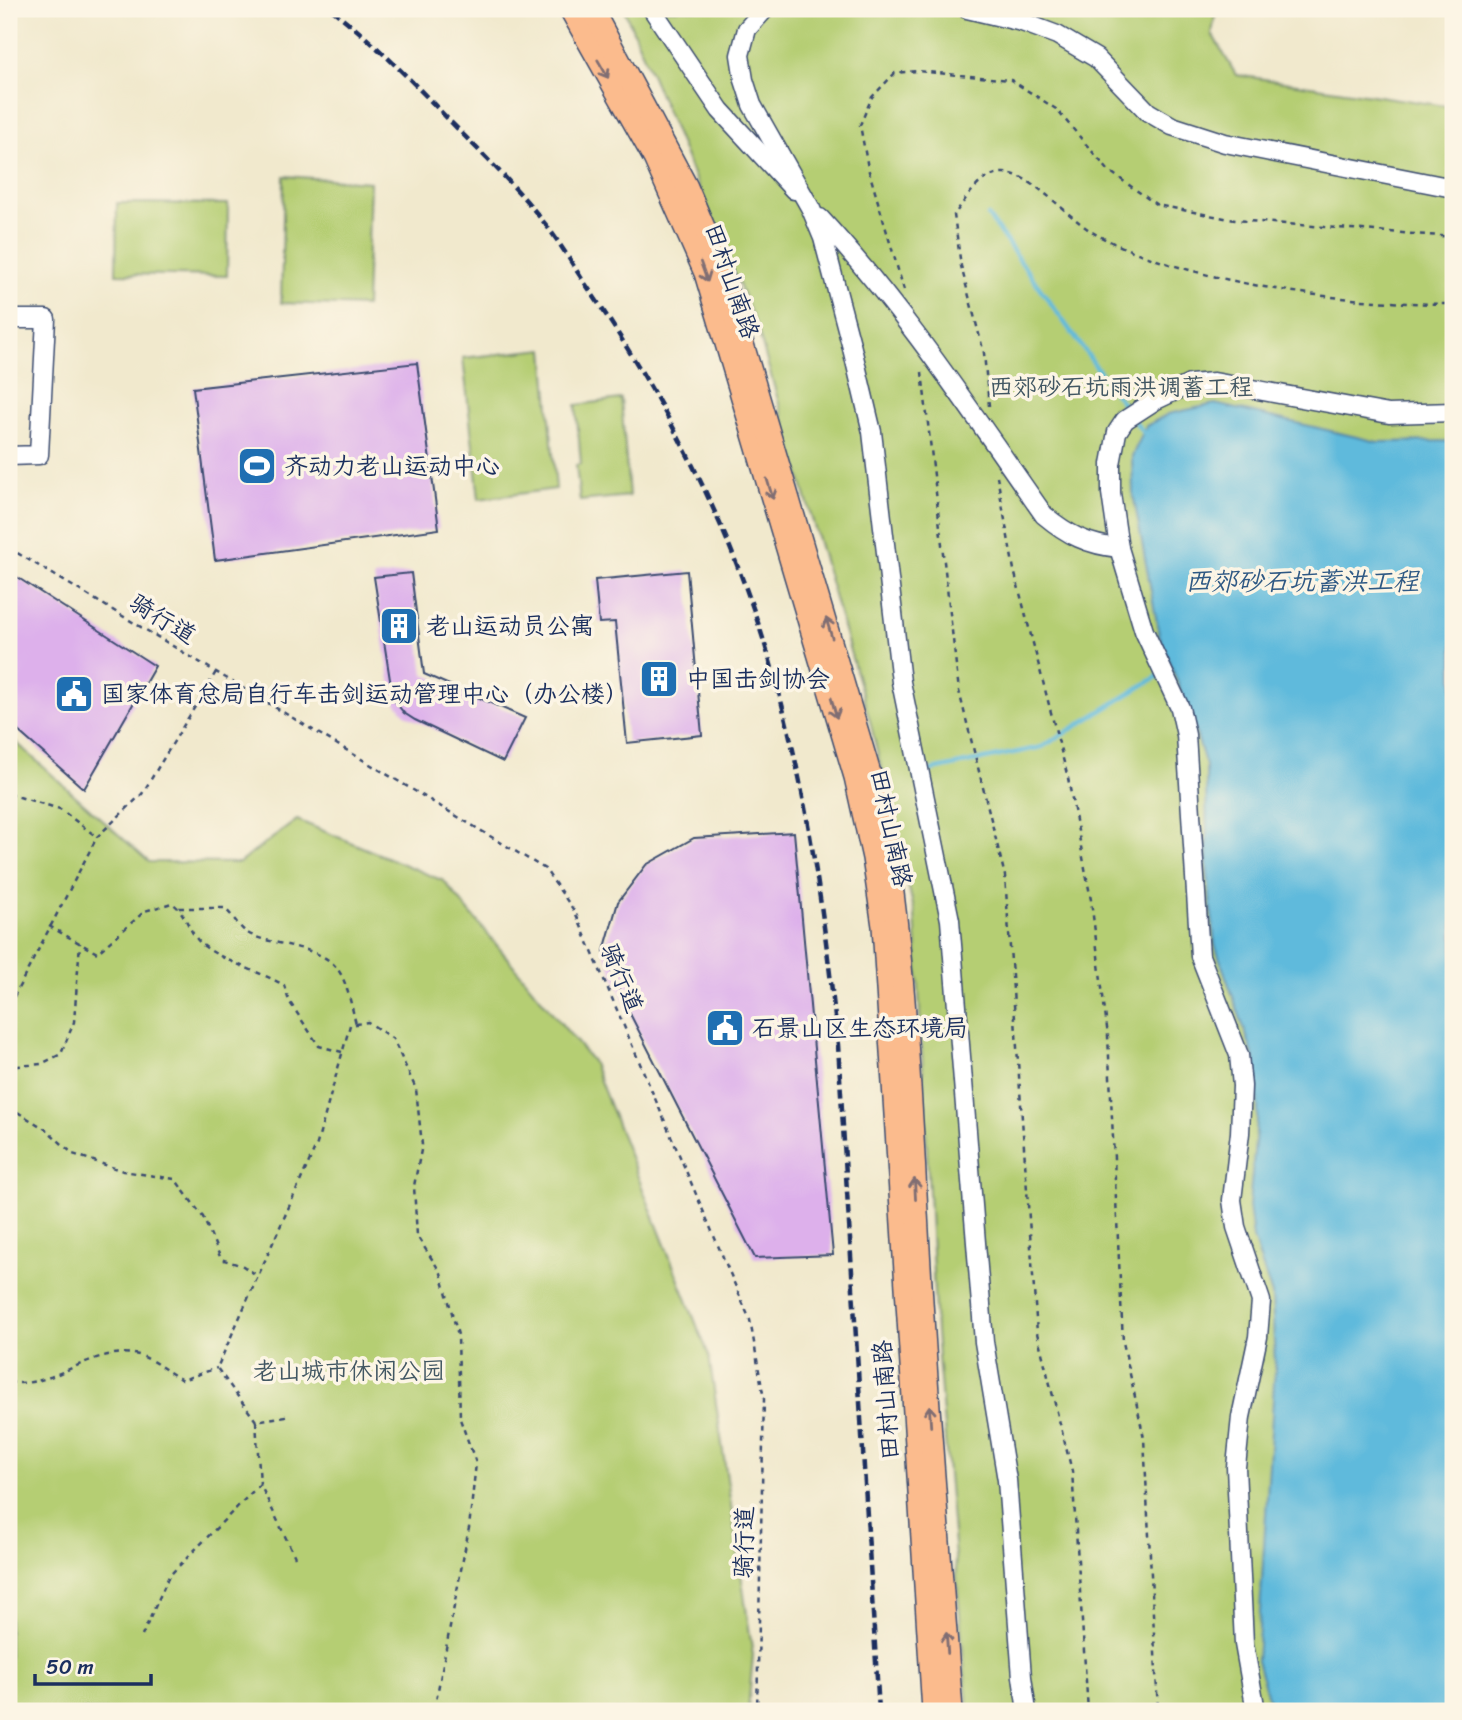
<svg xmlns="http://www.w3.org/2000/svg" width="1462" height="1720" viewBox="0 0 1462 1720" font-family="Sriracha,'LXGW WenKai TC',sans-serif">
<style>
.green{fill:#b5ce73;stroke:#687e68;stroke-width:2}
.water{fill:#5fbadc;stroke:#3d749d;stroke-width:2}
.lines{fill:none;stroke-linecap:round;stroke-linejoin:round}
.stream{stroke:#5fbadc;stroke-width:4.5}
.building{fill:#ddb0eb}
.minor-casing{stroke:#3b4b6f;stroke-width:21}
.major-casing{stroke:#3b4b6f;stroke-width:24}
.path{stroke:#3b4b6f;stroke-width:2.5;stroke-dasharray:5 5;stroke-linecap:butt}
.minor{stroke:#fff;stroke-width:18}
.major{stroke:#fbbb8d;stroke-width:21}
.rail{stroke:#1b2f5e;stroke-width:4.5;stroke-dasharray:10 5;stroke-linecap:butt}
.oneway{stroke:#806e73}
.labels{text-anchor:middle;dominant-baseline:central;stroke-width:7;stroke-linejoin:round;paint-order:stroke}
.street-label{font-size:24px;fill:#1b2f5e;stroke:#fcf5e5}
.park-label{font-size:24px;fill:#425763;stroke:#fcf5e5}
.poi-label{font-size:24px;fill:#1b2f5e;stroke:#fcf5e5;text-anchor:start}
.water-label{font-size:26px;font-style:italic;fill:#2f5984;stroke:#fcf5e5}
</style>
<rect width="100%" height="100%" fill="#fcf5e5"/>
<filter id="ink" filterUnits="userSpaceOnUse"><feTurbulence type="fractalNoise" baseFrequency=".0143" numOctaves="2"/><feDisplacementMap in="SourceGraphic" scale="14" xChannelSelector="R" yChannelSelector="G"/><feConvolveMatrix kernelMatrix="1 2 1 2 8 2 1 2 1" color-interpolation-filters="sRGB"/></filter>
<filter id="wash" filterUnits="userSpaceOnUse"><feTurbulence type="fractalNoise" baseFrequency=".00686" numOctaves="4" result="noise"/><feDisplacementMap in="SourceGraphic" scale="28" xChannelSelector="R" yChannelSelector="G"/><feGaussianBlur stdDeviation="1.57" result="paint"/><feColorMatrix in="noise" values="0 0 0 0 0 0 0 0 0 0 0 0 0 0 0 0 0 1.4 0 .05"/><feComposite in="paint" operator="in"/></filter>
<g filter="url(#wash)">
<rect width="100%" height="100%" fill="#f1e9cd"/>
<g class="green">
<path d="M624 9H1216L1212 34 1236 75 1453 107V1711H968L936 1332 915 914 870 721 758 330Z"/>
<path d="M284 176 370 182 366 306 281 303Z"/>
<path d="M117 203 228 204 227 276 116 274Z"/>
<path d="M544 349 556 489 479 499 463 358Z"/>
<path d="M621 399 629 496 580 501 576 465 581 464 576 405Z"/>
<path d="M9 736 149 862 239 863 297 820 444 881 592 1061 709 1356 753 1655 748 1711H9Z"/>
</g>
<path class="water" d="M1215 404 1378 442 1453 441V1711H1272L1257 1661 1275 1366 1272 1295 1253 1238 1249 1206 1258 1109 1255 1060 1215 945 1207 868 1206 766 1192 720 1159 634 1133 494 1132 456 1146 426 1168 414Z"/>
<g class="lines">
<g class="stream">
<path d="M988 216 1128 411"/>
<path d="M1133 419 1147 437"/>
<path d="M928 771 1042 747 1160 675"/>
</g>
</g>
<g id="blocks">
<g class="building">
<path d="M417 363 439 529 215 560 193 388Z"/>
<path d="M687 571 702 735 627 743 615 622 599 623 595 580Z"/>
<path d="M9 572 155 666 84 789 9 723Z"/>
<path d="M411 573 424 674 525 718 503 762 415 720 404 713 393 699 374 577Z"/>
<path d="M794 832 833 1255 755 1258 626 1006 604 951 618 902 646 865 694 838Z"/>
</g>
</g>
</g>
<g filter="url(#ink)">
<use href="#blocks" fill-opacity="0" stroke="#3b4b6f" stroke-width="2"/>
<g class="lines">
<g class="minor-casing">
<g id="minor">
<path d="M652 9 720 110 794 190"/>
<path d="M765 9 747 29 740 55 744 80 752 105 811 209 823 238 851 344 872 432 901 682 950 920 984 1342 1007 1480 1022 1677 1027 1711"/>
<path d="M967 9 1022 22 1057 35 1096 58 1148 112 1172 126 1225 143 1453 188"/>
<path d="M820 218C904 309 973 414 1044 515 1068 535 1088 545 1119 548"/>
<path d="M9 319H46L39 455 9 456"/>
<path d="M1256 1711 1244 1644 1236 1467 1241 1417 1258 1337 1261 1301 1236 1227 1232 1200 1240 1133 1242 1086 1239 1055 1200 956 1186 735 1180 708 1144 631 1119 548 1111 493V464L1117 432 1125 420 1156 400 1190 384 1214 382 1389 414 1453 412"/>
</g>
</g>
<g class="major-casing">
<g id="major">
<path d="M570 9 654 158 705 273 855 777 873 858 883 926 933 1711"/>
<path d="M592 9 687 187 718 260 880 807C907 959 911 1113 920 1266 928 1415 941 1563 952 1711"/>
</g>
</g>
<g class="path">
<path d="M904 290 868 168 860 125 872 97 895 73 917 71 1011 80 1056 109 1108 170 1157 205 1235 220 1453 237"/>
<path d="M922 372 959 691 1005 876 1037 1333 1072 1471 1088 1711"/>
<path d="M989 406 984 353 961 266 954 215C969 195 985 165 1015 175 1042 184 1074 224 1101 237 1197 285 1346 304 1453 304"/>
<path d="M997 476 1014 570 1068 778 1091 900 1108 1036 1123 1342 1144 1438 1158 1711"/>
<path d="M9 548 545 869 575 912 750 1320 764 1399 757 1711"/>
<path d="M9 794 60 809 97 837"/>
<path d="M179 908H224C233 915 237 925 246 932 257 939 271 941 283 944 342 957 342 967 356 1024"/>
<path d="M49 926 97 953 145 911 172 903C188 914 188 934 204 946 225 962 261 972 284 985L289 1001 319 1046 342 1052"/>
<path d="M9 1006 97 837 142 794 216 672"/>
<path d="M9 1074 18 1066 41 1064 61 1054 74 1022 80 943"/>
<path d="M9 1107 47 1130 73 1154 123 1171 175 1179 203 1217 221 1259 243 1266 258 1276"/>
<path d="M9 1382C52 1390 89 1347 134 1354 149 1356 168 1372 182 1380L217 1368"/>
<path d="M286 1416 256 1421 217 1368 317 1144 350 1025 368 1022 393 1039 416 1089 422 1145 414 1186 417 1236 441 1273 458 1335 460 1419 476 1463 469 1528 434 1711"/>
<path d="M256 1421 260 1484 295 1557"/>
<path d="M142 1636 169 1576 260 1484"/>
</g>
<use href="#minor" class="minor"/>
<use href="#major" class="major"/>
<path class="rail" d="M331 9C374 42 411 80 448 119 480 152 514 184 542 220 557 238 569 259 582 279 657 388 719 503 760 629 804 764 823 904 838 1045L879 1711"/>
</g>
<defs><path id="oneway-shaft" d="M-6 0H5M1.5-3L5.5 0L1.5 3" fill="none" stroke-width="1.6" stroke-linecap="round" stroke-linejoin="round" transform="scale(1.75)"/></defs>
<g class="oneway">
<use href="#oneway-shaft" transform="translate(603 69) rotate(60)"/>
<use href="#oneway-shaft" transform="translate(704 272) rotate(70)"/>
<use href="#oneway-shaft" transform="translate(770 489) rotate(73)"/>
<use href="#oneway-shaft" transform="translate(829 628) rotate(-107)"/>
<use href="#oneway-shaft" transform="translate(834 708) rotate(74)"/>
<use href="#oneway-shaft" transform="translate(915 1189) rotate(-93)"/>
<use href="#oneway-shaft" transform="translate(930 1416) rotate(-94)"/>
<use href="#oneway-shaft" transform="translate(947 1643) rotate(-94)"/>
</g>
</g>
<defs>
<g id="stadium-square" transform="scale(2.0125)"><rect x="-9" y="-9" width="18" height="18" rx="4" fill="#1f6fb2" stroke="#fcf5e5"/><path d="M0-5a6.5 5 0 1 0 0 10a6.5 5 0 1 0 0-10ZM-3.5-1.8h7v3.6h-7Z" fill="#fff"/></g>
<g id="building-square" transform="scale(2.0125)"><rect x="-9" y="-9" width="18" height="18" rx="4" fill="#1f6fb2" stroke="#fcf5e5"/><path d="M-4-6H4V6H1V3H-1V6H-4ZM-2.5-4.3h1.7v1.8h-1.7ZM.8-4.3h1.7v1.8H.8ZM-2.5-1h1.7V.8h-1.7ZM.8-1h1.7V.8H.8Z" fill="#fff"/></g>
<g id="civic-square" transform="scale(2.0125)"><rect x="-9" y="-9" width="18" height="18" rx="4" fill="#1f6fb2" stroke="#fcf5e5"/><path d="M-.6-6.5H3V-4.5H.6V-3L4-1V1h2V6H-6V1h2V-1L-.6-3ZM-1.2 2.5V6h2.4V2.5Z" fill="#fff"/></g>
</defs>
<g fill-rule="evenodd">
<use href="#stadium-square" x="257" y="466"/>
<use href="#building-square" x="399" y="626"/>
<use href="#building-square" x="659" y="679"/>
<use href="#civic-square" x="74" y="694"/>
<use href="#civic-square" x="725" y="1028"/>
</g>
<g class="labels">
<g class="street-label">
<text transform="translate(732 281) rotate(71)">田村山南路</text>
<text transform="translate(163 619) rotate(31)">骑行道</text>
<text transform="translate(891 828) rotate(78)">田村山南路</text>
<text transform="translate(622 978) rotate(67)">骑行道</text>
<text transform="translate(886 1400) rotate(-94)">田村山南路</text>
<text transform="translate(744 1542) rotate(-89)">骑行道</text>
</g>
<g class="park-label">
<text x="1121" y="387">西郊砂石坑雨洪调蓄工程</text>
<text x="349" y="1371">老山城市休闲公园</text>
</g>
<g class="poi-label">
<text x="284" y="466">齐动力老山运动中心</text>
<text x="426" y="626">老山运动员公寓</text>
<text x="686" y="679">中国击剑协会</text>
<text x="101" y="694">国家体育总局自行车击剑运动管理中心（办公楼）</text>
<text x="752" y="1028">石景山区生态环境局</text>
</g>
<g class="water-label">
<text x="1302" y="581">西郊砂石坑蓄洪工程</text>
</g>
</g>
<rect width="1462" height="1720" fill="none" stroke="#fcf5e5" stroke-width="35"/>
<path d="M35 1674v10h116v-10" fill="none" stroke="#1b2f5e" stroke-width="3.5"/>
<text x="46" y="1674" font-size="21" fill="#1b2f5e" stroke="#fcf5e5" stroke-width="5" paint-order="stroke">50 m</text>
</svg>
